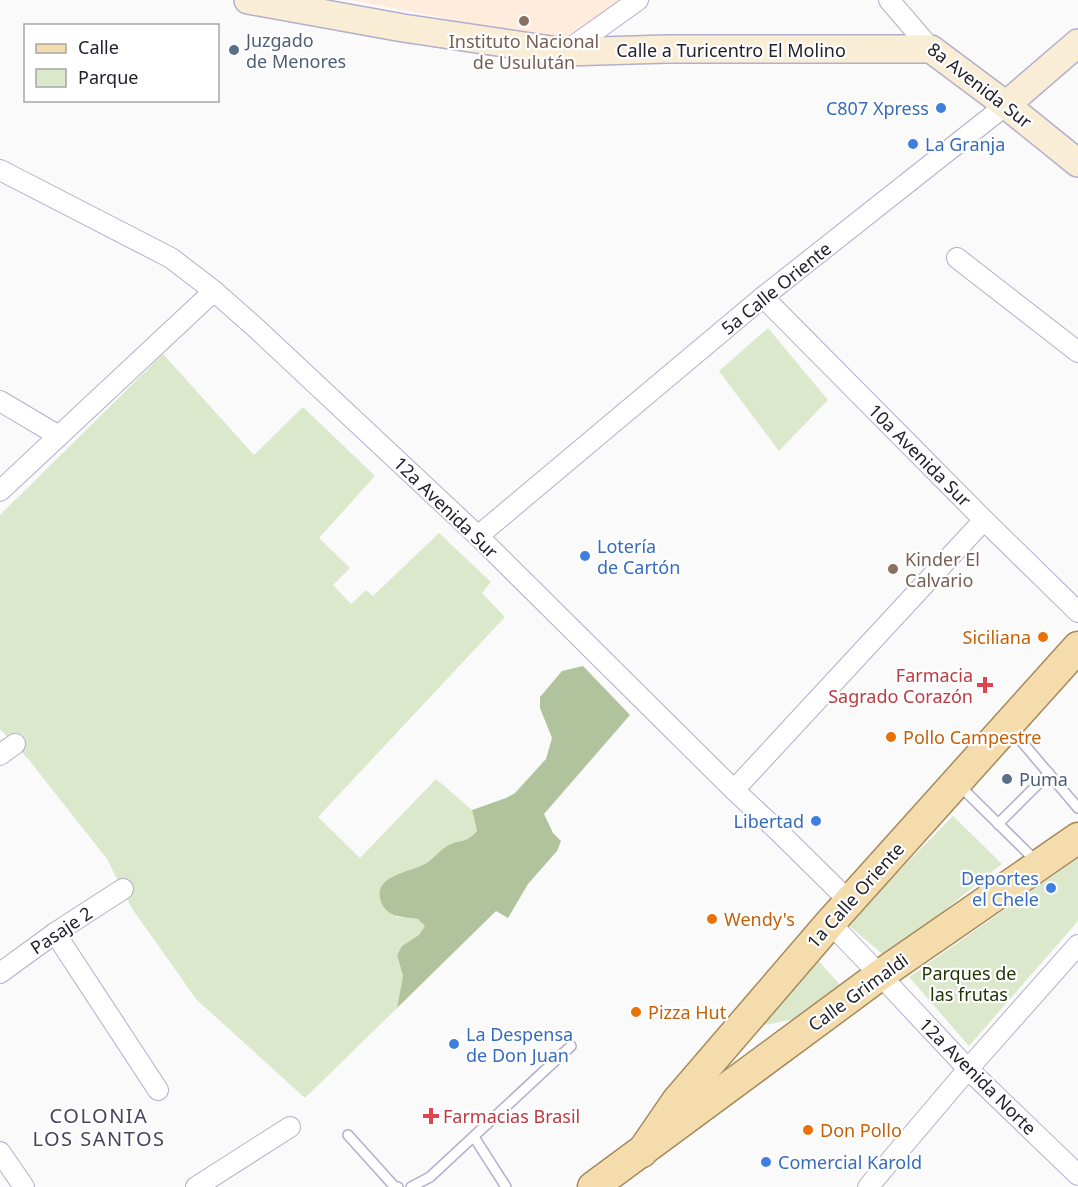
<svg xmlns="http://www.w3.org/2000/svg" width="1078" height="1187" viewBox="0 0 1078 1187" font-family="'Noto Sans',sans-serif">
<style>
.education{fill:#ffecdc}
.green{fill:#dbe8cc}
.forest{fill:#b1c39c}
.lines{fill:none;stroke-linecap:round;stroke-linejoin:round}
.lane-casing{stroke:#b3aecc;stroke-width:12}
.street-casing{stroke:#b3aecc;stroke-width:22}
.secondary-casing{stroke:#b3aecc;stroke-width:30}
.primary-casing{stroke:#a58b5c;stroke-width:33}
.lane{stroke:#fff;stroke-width:9}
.street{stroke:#fff;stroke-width:20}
.secondary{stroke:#f9edd6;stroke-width:27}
.primary{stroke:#f4dcad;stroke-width:30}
.education-dot{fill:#8d6e63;stroke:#fff;stroke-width:2}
.service-dot{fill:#5c6f8a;stroke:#fff;stroke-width:2}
.shop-dot{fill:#3f7fe0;stroke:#fff;stroke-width:2}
.food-dot{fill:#e8710a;stroke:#fff;stroke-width:2}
.health-dot{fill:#e0444e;stroke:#fff;stroke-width:2}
.labels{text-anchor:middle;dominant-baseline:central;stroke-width:4.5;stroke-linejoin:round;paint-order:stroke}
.service-label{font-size:18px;fill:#4e5e75;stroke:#fff;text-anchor:start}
.education-label{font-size:18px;fill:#785e54;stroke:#fff}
.street-label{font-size:18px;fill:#22212c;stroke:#fff}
.shop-label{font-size:18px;fill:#366cbe;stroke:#fff;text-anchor:start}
.food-label{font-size:18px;fill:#c56008;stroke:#fff;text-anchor:start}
.health-label{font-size:18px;fill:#be3a42;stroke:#fff;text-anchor:end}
.park-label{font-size:18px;fill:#223306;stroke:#fff}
.neighbourhood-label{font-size:20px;letter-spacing:1.5px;fill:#49445d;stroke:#fff}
</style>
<rect width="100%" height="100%" fill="#fafafa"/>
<path class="education" d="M352 0H620L563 42Z"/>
<g class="green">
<path d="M768 328 828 400 779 451 719 371Z"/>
<path d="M163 354 254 455 303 407 375 476 319 538 350 568 333 585 351 604 366 590 373 596 439 533 491 582 482 593 505 617 318 817 360 858 436 779 472 810 477 832 470 839 449 846 424 865 393 877 396 917 418 919 426 926 420 935 402 946 397 955 403 976 397 1008 305 1098 196 999 131 907 107 859 29 760 0 729V515Z"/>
<path d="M953 816 1002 864 886 957 847 924Z"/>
<path d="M1078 858V921L969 1046 909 977Z"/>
<path d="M817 959 841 986 801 1018 764 1025 776 1008Z"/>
</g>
<path class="forest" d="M583 666 630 715 544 814 553 833 561 841 557 851 528 884 508 918 496 911 397 1008 403 976 397 955 402 946 419 935 425 926 418 919C404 917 389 918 382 904 370 877 406 873 423 865 432 861 439 850 449 845 461 839 466 844 477 831L472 810 506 798 515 793 546 759 552 738 540 708V697L562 671Z"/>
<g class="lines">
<g class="lane-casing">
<g id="lane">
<path d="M1011 729 1078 808"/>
<path d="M960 786 1038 863"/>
<path d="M998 824 1049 773"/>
<path d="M348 1135 394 1186 398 1187"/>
<path d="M474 1137 506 1187"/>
<path d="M411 1187 430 1177 571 1046"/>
</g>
</g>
<g class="street-casing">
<g id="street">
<path d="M889 0 931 49"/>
<path d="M565 52 638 0"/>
<path d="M0 170 171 258 214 291 257 329 478 536 734 790 777 830 849 901"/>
<path d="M957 258 1078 352"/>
<path d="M763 297 984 520 1078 612"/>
<path d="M0 401 59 436"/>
<path d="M0 491 214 291"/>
<path d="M478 536 763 297 1006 105"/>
<path d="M0 755 15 744"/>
<path d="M734 790 984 520"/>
<path d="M830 923 880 975 968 1069 1078 1175"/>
<path d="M55 933 158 1090"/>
<path d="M0 973 55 933 123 889"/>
<path d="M0 1152 24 1187"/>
<path d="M196 1187 290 1127"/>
<path d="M868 1187 968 1069 1078 945"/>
</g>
</g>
<g class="secondary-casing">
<g id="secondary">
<path d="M248 0 403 28 565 52 667 49H931L1006 105 1078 163"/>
<path d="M1006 105 1078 43"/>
</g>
</g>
<g class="primary-casing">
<g id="primary">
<path d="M642 1152 677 1101 830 923 1078 647"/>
<path d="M593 1187 880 975 1078 838"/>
</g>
</g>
<use href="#lane" class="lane"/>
<use href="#street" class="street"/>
<use href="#secondary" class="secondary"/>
<use href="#primary" class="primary"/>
</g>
<g class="education-dot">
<circle cx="524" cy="21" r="6"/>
<circle cx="893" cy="569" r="6"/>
</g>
<g class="service-dot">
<circle cx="234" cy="50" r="6"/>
<circle cx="1007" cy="779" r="6"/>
</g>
<g class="shop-dot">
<circle cx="941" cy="108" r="6"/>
<circle cx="913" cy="144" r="6"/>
<circle cx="585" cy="556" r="6"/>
<circle cx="816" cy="821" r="6"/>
<circle cx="1051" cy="888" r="6"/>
<circle cx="454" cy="1044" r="6"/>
<circle cx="766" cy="1162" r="6"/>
</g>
<g class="food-dot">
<circle cx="1043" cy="637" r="6"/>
<circle cx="891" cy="737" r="6"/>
<circle cx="712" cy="919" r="6"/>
<circle cx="636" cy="1012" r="6"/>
<circle cx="808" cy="1130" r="6"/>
</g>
<g class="health-dot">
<path d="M982 676h6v6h6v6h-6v6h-6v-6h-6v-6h6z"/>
<path d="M428 1107h6v6h6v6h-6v6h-6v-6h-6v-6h6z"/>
</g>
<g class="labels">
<g class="service-label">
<text x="246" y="40">Juzgado<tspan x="246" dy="21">de Menores</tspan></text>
<text x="1019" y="779">Puma</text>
</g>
<g class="education-label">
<text x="524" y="41">Instituto Nacional<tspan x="524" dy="21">de Usulután</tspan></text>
<text x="905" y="559" text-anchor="start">Kinder El<tspan x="905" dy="21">Calvario</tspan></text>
</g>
<g class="street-label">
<text x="731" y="50">Calle a Turicentro El Molino</text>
<text transform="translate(980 85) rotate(38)">8a Avenida Sur</text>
<text transform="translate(776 288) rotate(-39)">5a Calle Oriente</text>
<text transform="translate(920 455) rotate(45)">10a Avenida Sur</text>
<text transform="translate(446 507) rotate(44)">12a Avenida Sur</text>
<text transform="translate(855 895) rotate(-48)">1a Calle Oriente</text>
<text transform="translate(61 930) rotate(-34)">Pasaje 2</text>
<text transform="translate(858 992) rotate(-36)">Calle Grimaldi</text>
<text transform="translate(978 1076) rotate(45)">12a Avenida Norte</text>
</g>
<g class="shop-label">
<text x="929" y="108" text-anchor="end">C807 Xpress</text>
<text x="925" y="144">La Granja</text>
<text x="597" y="546">Lotería<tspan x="597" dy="21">de Cartón</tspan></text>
<text x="804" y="821" text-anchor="end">Libertad</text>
<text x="1039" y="878" text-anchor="end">Deportes<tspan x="1039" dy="21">el Chele</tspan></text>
<text x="466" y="1034">La Despensa<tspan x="466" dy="21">de Don Juan</tspan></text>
<text x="778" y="1162">Comercial Karold</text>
</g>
<g class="food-label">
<text x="1031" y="637" text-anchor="end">Siciliana</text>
<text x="903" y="737">Pollo Campestre</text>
<text x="724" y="919">Wendy's</text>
<text x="648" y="1012">Pizza Hut</text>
<text x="820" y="1130">Don Pollo</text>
</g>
<g class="health-label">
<text x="973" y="675">Farmacia<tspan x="973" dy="21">Sagrado Corazón</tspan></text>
<text x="443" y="1116" text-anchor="start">Farmacias Brasil</text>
</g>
<g class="park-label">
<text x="969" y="973">Parques de<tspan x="969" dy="21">las frutas</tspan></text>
</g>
<g class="neighbourhood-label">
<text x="99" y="1115">COLONIA<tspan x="99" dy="23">LOS SANTOS</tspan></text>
</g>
</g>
<rect x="24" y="24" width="195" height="78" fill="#ffffff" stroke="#a7a6ab" stroke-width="1.5"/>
<rect x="36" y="44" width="30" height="9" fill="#f4dcad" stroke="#a7a6ab" stroke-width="1.5"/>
<text x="78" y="54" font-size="18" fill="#22212c">Calle</text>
<rect x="36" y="69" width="30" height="18" fill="#dbe8cc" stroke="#a7a6ab" stroke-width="1.5"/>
<text x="78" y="84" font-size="18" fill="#22212c">Parque</text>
</svg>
